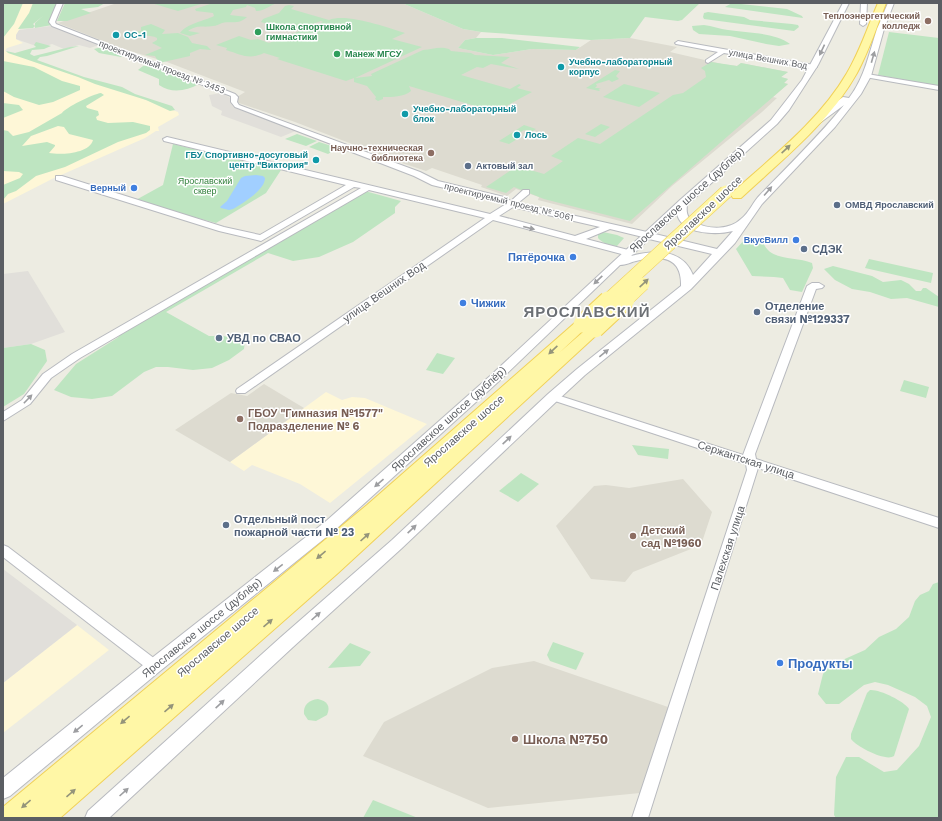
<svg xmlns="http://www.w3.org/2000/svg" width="942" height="821" viewBox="0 0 942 821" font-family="'Work Sans',sans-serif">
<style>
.commercial{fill:#fef7d7}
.industrial{fill:#e1dfda}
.education{fill:#dddbd0}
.green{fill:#bee5c1;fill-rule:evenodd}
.water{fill:#a1cfff}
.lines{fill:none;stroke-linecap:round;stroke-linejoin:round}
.minor-casing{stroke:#b8babf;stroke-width:2}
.tertiary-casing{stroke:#b8babf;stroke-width:2}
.primary-casing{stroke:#f1d158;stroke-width:2}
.minor{fill:#fff;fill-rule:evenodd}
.tertiary{fill:#fff;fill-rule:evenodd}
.primary{fill:#fff7a6;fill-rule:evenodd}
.primary-bridge-far1-casing{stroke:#f1d158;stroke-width:14;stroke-linecap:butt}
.primary-bridge-casing{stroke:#f1d158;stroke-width:19;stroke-linecap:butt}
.primary-bridge-far1{stroke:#fff7a6;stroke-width:13}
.primary-bridge{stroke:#fff7a6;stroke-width:17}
.oneway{fill:#9d9ea1}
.oneway2{fill:#94947a}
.education-dot{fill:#8d6e63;stroke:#fff;stroke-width:1.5}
.leisure-dot{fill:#2e9e5b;stroke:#fff;stroke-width:1.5}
.culture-dot{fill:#0f9aa8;stroke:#fff;stroke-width:1.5}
.service-dot{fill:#5c6f8a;stroke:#fff;stroke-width:1.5}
.shop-dot{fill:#3f7fe0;stroke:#fff;stroke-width:1.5}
.labels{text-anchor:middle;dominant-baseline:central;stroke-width:3;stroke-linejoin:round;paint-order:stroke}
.far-education-label{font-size:9px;font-weight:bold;fill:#785e54;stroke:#fff;text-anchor:end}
.far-leisure-label{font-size:9px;font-weight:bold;fill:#27864d;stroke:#fff;text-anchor:start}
.far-culture-label{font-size:9px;font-weight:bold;fill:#0d838f;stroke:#fff;text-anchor:start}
.far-street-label{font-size:9px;fill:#5b5e63;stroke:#fff}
.far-service-label{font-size:9px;font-weight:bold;fill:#4e5e75;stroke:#fff;text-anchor:start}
.far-park-label{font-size:9px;fill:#33813d;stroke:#fff}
.far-shop-label{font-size:9px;font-weight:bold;fill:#366cbe;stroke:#fff;text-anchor:end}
.street-label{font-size:11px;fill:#5b5e63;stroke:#fff}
.service-label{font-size:11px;font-weight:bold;fill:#4e5e75;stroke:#fff;text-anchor:start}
.shop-label{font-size:11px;font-weight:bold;fill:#366cbe;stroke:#fff;text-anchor:end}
.education-label{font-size:11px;font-weight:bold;fill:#785e54;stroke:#fff;text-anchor:start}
.near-shop-label{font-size:13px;font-weight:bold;fill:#366cbe;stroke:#fff;text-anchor:start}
.near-education-label{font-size:13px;font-weight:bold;fill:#785e54;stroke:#fff;text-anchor:start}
.district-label{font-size:15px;font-weight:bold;letter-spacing:1px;fill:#6c7075;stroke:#fff}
</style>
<rect width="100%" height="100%" fill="#edece2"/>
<g class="commercial">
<path d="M3 3H37L16 35V39L23 43 7 48 5 51 103 84 178 112 179 115 158 127 159 131H156L145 138 52 179 3 204Z"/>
<path d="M326 392 342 400 352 397 365 398 427 424 330 503 300 484 252 465 244 471 230 462Z"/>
<path d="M77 625 109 650 3 733V683Z"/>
</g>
<g class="industrial">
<path d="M51 26 71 32 102 44 90 48 79 45 64 49 52 44 46 46H36L16 39V35L19 30Z"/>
<path d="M222 93 230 98 234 105 298 130 281 137 221 115 222 111 212 106 209 95Z"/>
<path d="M28 271 65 332 31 344 3 348V274Z"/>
<path d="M3 569 77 625 3 683Z"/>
</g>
<g class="education">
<path d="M117 3H402L463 29 481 32 476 38 465 40 458 48 493 55 532 49 576 50 591 40 630 38 677 47 670 52 722 64 737 66 741 63 788 72 781 77 788 79 784 83 788 84 773 97 777 98 762 112 672 186 632 224 538 200 539 197 516 189 507 196 481 187 482 185 432 168 426 171 396 161 295 122 236 102 237 97 245 92 167 62 123 49 58 23Z"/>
<path d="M264 384 304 408 230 462 175 430 231 393 247 396Z"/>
<path d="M683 479 712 512 701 545 633 572 625 582 591 579 556 526 594 486 606 485 629 488Z"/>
<path d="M534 661 668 707 640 793 488 808 363 756 384 722 492 668Z"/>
</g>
<g class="green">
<path d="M3 3H23L14 24 3 38Z"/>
<path d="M33 3H59L52 25 35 28V23L43 16 33 24 35 26 33 28 18 29 29 13Z"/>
<path d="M65 3H105L98 7 81 9 91 13 67 21H57Z"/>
<path d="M151 3H199L201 4 178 11Z"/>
<path d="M213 3H277C270 5 263 12 256 11L255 8 247 5 246 7 233 10 230 15 247 17C239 25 231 21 222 23 219 24 216 26 213 26 202 28 199 24 188 31L200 33 190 36 180 33C186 24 204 21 214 16L213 13 196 11 195 9Z"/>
<path d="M402 3H700L682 20 678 21 645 17 630 38 591 40 481 32 463 29Z"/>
<path d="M732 3 787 9 802 16 803 18 725 7Z"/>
<path d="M289 5 294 6 291 9 329 20C347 13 385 27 405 33L392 39 422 47 355 78 372 76 371 74 423 50C433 49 440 46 449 49L451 51 471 53 475 55 510 57 501 63 519 69 491 64 483 68 477 67 461 75 510 89 519 84 521 85 517 88 532 92 495 112 409 86 411 91C404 97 392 97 383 97V99L378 101 375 99 376 97 367 86 354 82V78L346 81 277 59 280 58 264 53C249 60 242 55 226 50L227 48 216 45 239 36 251 40 258 39 269 43 323 22 321 21 292 31 261 22 263 19 279 13 285 6Z"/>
<path d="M708 12 744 17 750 20 792 24 798 25 799 27 794 31 704 19 703 17 704 13Z"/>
<path d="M151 24 165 30 162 34 178 33 188 37 192 43 207 46 211 50 200 49 190 53V56L159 63 155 56 145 55 162 48 152 43 157 40V38C150 34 141 37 133 35L134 32 141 31V27Z"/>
<path d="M704 25C712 26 720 29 728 30 747 33 774 32 790 44L779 46 766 44 730 36 699 34 693 30 692 26Z"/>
<path d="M889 32 939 38V86L878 75Z"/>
<path d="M476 38H502L580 47 576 50 532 49 493 55 458 48 465 40Z"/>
<path d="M36 42 51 46 44 49 32 50 30 54 34 56 70 47 79 46 47 56 40 57 37 60 84 77 122 87 135 94 172 106 175 110 170 111 146 100 95 84 78 77 8 53 6 51 15 53 36 47 34 45Z"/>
<path d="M102 47 112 50 124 55 121 57 99 53 94 49Z"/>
<path d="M3 61 34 67 62 81 80 86V90L53 102 39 105 14 97 3 91Z"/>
<path d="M711 62 737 66 741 63 788 72 781 77 788 79 784 83 788 84 630 221 544 199 514 187 506 193 486 187 517 166 544 174 563 161 551 156 578 138 600 144 673 95 683 93 706 77 705 71 701 68Z"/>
<path d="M143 66C154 64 184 81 199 84 186 91 172 94 159 85V79L138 70Z"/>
<path d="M615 70 620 71 616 76 619 79 612 82 609 80 596 84 597 86 595 88H601L598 89 600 90 599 91 586 88Z"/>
<path d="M624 84 660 93 639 107 603 97Z"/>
<path d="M101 93 104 95 86 106 87 108 98 111 99 115 96 117 97 120 108 123 133 122 150 126V130L146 133 118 142 65 167 36 176 16 191 8 194 3 200V185L20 178 23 174 19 172 3 171V130L8 131 13 136 29 132 62 113C65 108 93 94 101 93ZM58 126 64 127 69 134 93 140C89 154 61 155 49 153L55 146V145L47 142 22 146 31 136Z"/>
<path d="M3 103 19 105 23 110 3 118Z"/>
<path d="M601 124 610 127 595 137 585 134Z"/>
<path d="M524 125 536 129 531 132 524 130 514 136 519 138 509 144 499 141Z"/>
<path d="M297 134 317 141 306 146 285 139Z"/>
<path d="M319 142 338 148 328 154 309 147Z"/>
<path d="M173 144 281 170 266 193 216 223 134 201 163 185Z"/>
<path d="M365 191 401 201 395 207V213L353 242 319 257 293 261 268 253 166 312 209 336H224L245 342 244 349 229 360 212 368 193 370 168 367H156L144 372 112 396 92 399 71 397 54 390 76 364 117 338 133 324Z"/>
<path d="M603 232 617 235 624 238 617 246C610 246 602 243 598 238V234Z"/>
<path d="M746 238 763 242C770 262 796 256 812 263L813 268 802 292 790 290 783 278 774 277 752 276 736 249Z"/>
<path d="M869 259 933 273 931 283 865 268Z"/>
<path d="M833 266 872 276 883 282 901 280 909 284 916 291H921L923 288H926L939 297V307L907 298 891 299 870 292 852 289 835 280 824 269Z"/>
<path d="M31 344 45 350 47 361 24 394 3 407V348Z"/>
<path d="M437 353 455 358 443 374 426 370Z"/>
<path d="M904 380 929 387 926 398 900 391Z"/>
<path d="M632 445 669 449 668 459 638 455Z"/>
<path d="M521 473 539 484 518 502 499 491Z"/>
<path d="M939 582V818H836L834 815 836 777 846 757H859L884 772 897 770 919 746 931 717 927 706 915 697 888 685 875 682 864 685 839 704H826L818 694 823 674 829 666 865 650 879 637 896 629 909 617 915 601 920 595 929 591 933 584Z"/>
<path d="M553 642 584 653 576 670 550 661 547 655Z"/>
<path d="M350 643 371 652 360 666 328 668Z"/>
<path d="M870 690C879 689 904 701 909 709L894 756C886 762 857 747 851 739V734L867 693Z"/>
<path d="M318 699C327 701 331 706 327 715L316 721 308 720 304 714C303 705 309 700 318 699Z"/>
<path d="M373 800 418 818H363Z"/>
</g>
<path class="water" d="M256 175 263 176 265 178C265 190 243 203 233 209L229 210 221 208 220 207 227 201 241 178 245 176Z"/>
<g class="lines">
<g class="minor-casing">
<g id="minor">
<path d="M57 3H63L55 22 56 24 235 94 238 97 237 102 239 105 420 172 438 181 504 197 511 201 523 190H529V194L518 203 647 232 651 235 647 238 610 229 586 239 632 251 633 253 632 255 629 256 493 220 245 393H237L236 391 237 389 485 218 369 190 80 358 51 378 30 404 3 421V412L22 400 43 374 72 354 361 188 354 187 261 241 219 231 56 180V176H62L224 227 260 235 346 185 164 141 163 139 167 137 490 214 506 204 498 201 432 185 414 176 235 107 231 102V96L52 26 49 22ZM513 207 600 227 575 236 499 216Z"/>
<path d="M678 41 814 65 817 67 814 69 724 53 708 63 706 62V60L718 52 676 44 675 43Z"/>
<path d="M867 74 939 86V90L865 77V75Z"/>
<path d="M812 283H819L824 286 822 288 816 289 755 454 756 459 939 518V528L758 468 648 818H632L747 470 746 464 549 399 548 397 549 395H557L743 455 807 286Z"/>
<path d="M3 545 8 547 159 662 161 666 159 670 154 672 149 670 3 557Z"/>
</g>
</g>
<g class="tertiary-casing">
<g id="tertiary">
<path d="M843 3H849L818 65 789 110 777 124 687 205C686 213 687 218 695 222 708 230 730 230 741 219 749 213 753 202 760 195 788 166 818 137 844 105L817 125H811L810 123 811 121 843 97 849 98C865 77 869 53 877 29 881 20 884 12 888 3H894L884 29 871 76 861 94 835 127 762 204 735 243 691 289 585 375 558 400 402 548 293 647 109 818H85L88 811 281 637 392 540 548 394 577 369 681 286C682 256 660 255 636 261 631 262 626 265 620 265L498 382 335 530 160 671 10 796 3 799V778L148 661 325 522 490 376 680 200 771 120 802 80ZM677 214C682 235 717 235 733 231L717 249 655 234ZM649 239 712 254 693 275C682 248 654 250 631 256Z"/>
<path d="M861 3H867L866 24 863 26 860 24Z"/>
</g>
</g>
<g class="primary-casing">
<g id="primary">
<path d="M878 3H886C877 26 869 51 857 73 829 123 783 159 741 198H733L731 195 733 192C773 156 819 121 847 73 860 51 868 26 878 3Z"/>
<path d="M582 319 587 321 590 324 559 353 590 326 595 324 600 326 603 329 338 573 60 818H3V807L367 505 577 321Z"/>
</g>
</g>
<use href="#minor" class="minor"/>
<use href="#tertiary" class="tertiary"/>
<use href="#primary" class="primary"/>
<g class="primary-bridge-far1-casing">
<g id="primary-bridge-far1">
<path d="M607 301 726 192"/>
<path d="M625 301 643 284"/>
</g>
</g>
<g class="primary-bridge-casing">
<g id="primary-bridge">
<path d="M582 324 608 300"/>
<path d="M595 329 626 300"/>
</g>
</g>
<use href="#primary-bridge-far1" class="primary-bridge-far1"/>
<use href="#primary-bridge" class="primary-bridge"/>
</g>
<defs><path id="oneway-solid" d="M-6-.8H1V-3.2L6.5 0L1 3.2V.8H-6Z"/></defs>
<g class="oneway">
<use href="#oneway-solid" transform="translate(822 50) rotate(115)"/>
<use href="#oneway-solid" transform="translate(873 57) rotate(-74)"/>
<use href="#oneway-solid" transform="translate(768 191) rotate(-49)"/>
<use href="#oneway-solid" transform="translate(529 228) rotate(14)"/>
<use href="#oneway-solid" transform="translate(598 280) rotate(136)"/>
<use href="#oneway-solid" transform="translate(604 353) rotate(-39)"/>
<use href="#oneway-solid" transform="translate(28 399) rotate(-46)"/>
<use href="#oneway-solid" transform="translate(507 440) rotate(-43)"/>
<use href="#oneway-solid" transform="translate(379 483) rotate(139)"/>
<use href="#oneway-solid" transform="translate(412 529) rotate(-43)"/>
<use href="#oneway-solid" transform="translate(278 568) rotate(142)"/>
<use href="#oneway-solid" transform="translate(316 616) rotate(-42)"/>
<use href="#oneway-solid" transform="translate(220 704) rotate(-43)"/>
<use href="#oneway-solid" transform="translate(78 729) rotate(141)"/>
<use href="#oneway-solid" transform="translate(124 792) rotate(-42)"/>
</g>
<g class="oneway2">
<use href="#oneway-solid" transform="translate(786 149) rotate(-43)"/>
<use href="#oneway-solid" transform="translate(644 283) rotate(-43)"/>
<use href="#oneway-solid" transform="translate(553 350) rotate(137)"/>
<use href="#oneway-solid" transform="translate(365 537) rotate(-42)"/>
<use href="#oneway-solid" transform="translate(321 555) rotate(140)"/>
<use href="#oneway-solid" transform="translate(268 623) rotate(-41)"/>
<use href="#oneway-solid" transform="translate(169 708) rotate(-41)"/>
<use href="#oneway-solid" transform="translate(125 720) rotate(140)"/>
<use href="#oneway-solid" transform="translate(71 793) rotate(-41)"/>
<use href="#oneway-solid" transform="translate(26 804) rotate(140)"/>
</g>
<g class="education-dot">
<circle cx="928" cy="21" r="4"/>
<circle cx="431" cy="153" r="4"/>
<circle cx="240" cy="419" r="4"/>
<circle cx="633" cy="536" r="4"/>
<circle cx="515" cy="739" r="4"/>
</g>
<g class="leisure-dot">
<circle cx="258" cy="32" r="4"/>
<circle cx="337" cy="54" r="4"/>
</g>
<g class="culture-dot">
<circle cx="116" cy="35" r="4"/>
<circle cx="561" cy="67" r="4"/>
<circle cx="405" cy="114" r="4"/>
<circle cx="517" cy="135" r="4"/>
<circle cx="316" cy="160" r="4"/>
</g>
<g class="service-dot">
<circle cx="468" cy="166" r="4"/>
<circle cx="837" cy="205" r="4"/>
<circle cx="804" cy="249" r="4"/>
<circle cx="757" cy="312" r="4"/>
<circle cx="219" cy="338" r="4"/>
<circle cx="226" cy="525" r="4"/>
</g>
<g class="shop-dot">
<circle cx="134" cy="188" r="4"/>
<circle cx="796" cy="240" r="4"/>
<circle cx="573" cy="257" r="4"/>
<circle cx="463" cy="303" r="4"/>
<circle cx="780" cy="663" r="4"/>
</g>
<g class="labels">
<g class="far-education-label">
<text x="920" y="16">Теплоэнергетический<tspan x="920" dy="10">колледж</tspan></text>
<text x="423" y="148">Научно-техническая<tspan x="423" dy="10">библиотека</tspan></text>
</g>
<g class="far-leisure-label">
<text x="266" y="27">Школа спортивной<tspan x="266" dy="10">гимнастики</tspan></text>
<text x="345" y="54">Манеж МГСУ</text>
</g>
<g class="far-culture-label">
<text x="124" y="35">ОС-1</text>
<text x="569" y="62">Учебно-лабораторный<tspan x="569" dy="10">корпус</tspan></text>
<text x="413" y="109">Учебно-лабораторный<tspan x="413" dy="10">блок</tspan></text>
<text x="525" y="135">Лось</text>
<text x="308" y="155" text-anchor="end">ГБУ Спортивно-досуговый<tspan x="308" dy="10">центр "Виктория"</tspan></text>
</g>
<g class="far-street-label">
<text transform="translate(768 59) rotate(10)">улица Вешних Вод</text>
<text transform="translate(162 67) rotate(21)">проектируемый проезд № 3453</text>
<text transform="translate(509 202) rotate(14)">проектируемый проезд № 5061</text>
</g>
<g class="far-service-label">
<text x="476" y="166">Актовый зал</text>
<text x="845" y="205">ОМВД Ярославский</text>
</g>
<g class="far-park-label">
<text x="205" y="181">Ярославский<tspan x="205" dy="10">сквер</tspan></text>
</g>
<g class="far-shop-label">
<text x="126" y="188">Верный</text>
<text x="788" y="240">ВкусВилл</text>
</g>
<g class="street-label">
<text transform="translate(687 200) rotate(-42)">Ярославское шоссе (дублёр)</text>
<text transform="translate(703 213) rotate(-43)">Ярославское шоссе</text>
<text transform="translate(384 292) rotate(-35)">улица Вешних Вод</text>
<text transform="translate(449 419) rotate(-42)">Ярославское шоссе (дублёр)</text>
<text transform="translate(464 431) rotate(-41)">Ярославское шоссе</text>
<text transform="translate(746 460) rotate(18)">Сержантская улица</text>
<text transform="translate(728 548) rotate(-72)">Палехская улица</text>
<text transform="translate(202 628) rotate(-39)">Ярославское шоссе (дублёр)</text>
<text transform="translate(218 642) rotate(-40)">Ярославское шоссе</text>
</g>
<g class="service-label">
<text x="812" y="249">СДЭК</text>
<text x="765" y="306">Отделение<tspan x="765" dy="13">связи №129337</tspan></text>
<text x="227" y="338">УВД по СВАО</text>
<text x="234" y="519">Отдельный пост<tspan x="234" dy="13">пожарной части № 23</tspan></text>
</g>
<g class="shop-label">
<text x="565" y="257">Пятёрочка</text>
<text x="471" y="303" text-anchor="start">Чижик</text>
</g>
<g class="education-label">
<text x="248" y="413">ГБОУ "Гимназия №1577"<tspan x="248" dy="13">Подразделение № 6</tspan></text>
<text x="641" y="530">Детский<tspan x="641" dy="13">сад №1960</tspan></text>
</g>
<g class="near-shop-label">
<text x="788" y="663">Продукты</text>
</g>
<g class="near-education-label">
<text x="523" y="739">Школа №750</text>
</g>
<g class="district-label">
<text x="587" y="312">ЯРОСЛАВСКИЙ</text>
</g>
</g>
<rect width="942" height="821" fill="none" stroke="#5b5e63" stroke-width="8"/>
</svg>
